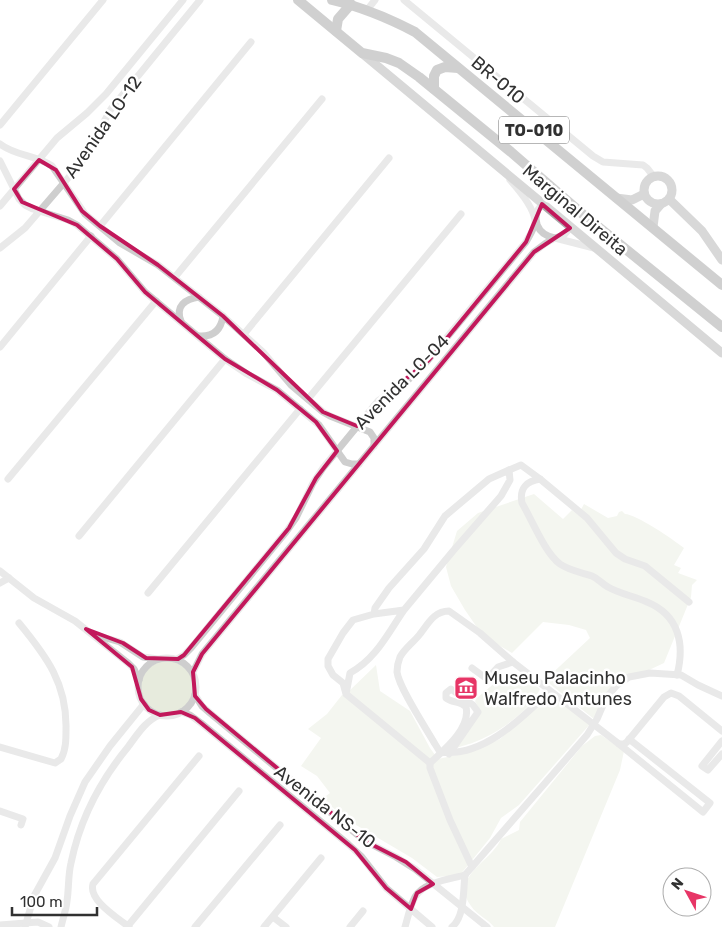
<svg xmlns="http://www.w3.org/2000/svg" width="722" height="927" viewBox="0 0 722 927" font-family="Rubik,sans-serif">
<style>
.green{fill:#e7ebdd}
.lines{fill:none;stroke-linecap:round;stroke-linejoin:round}
.minor{stroke:#cecece;stroke-width:7}
.major{stroke:#a9a9a9;stroke-width:9}
.highway{stroke:#989898;stroke-width:10}
.marked{fill:none;stroke:#c2185b;stroke-width:4;stroke-linejoin:round}
.labels{text-anchor:middle;dominant-baseline:central;stroke-width:5;stroke-linejoin:round;paint-order:stroke}
.shield{fill:#fff;stroke:#6f6f6f;stroke-width:1}
.shield-label{font-size:16px;font-weight:bold;fill:#313131}
.street-label{font-size:18px;fill:#313131;stroke:#fff}
.poi-label{font-size:18px;fill:#313131;stroke:#fff;text-anchor:start}
</style>
<rect width="100%" height="100%" fill="#fff"/>
<g class="green">
<path d="M534 494 563 519 572 510 578 515 584 504 608 518 617 516 619 512 622 511 625 514C636 514 674 540 684 548L674 565 681 568 678 573 697 580 692 585 691 597 664 663 617 685 594 719 545 680 590 638 586 630 569 625 543 622 512 653 483 636 465 610 451 586 446 567 457 531 478 513Z"/>
<circle cx="167" cy="687" r="26"/>
<path d="M376 665 380 691 410 711 430 748 438 759 466 753 500 739 540 703 556 698 591 723 519 805 501 818 490 838 460 875 437 877 412 858 351 822 322 799 330 793 317 776 301 766 321 738 308 729 327 714 342 695 346 694Z"/>
<path d="M521 674 540 689C530 711 499 732 477 741 469 745 461 745 454 750L481 712 475 701 477 698 497 681 504 677Z"/>
<path d="M601 735 624 751 620 770 555 927H494C488 919 477 915 471 906 449 877 492 861 501 839L519 830 520 822 582 746 595 736Z"/>
</g>
<g class="lines">
<g class="minor">
<path d="M404 0 593 156 603 162 643 165 647 168 654 177"/>
<path d="M367 10 375 0"/>
<path d="M0 125 103 0"/>
<path d="M0 144C15 156 36 155 52 166L85 214 120 243 158 265 223 316 263 352 291 385 323 412 330 416 370 432 374 438V446"/>
<path d="M0 161 19 199 25 205 33 209 68 220 77 225 117 259 145 292 225 359 247 374 277 390 319 425 345 462 352 464H359"/>
<path d="M542 204C530 218 537 235 555 238L564 235 570 228"/>
<path d="M0 206 57 138 87 113 106 94 183 0"/>
<path d="M100 226 251 42"/>
<path d="M0 248 25 228 81 163 111 109 200 0"/>
<path d="M175 277 322 99"/>
<path d="M181 321C175 306 185 299 199 297"/>
<path d="M244 334 389 158"/>
<path d="M199 336C213 337 221 330 223 316"/>
<path d="M0 347 91 236"/>
<path d="M308 399 461 214"/>
<path d="M509 470 521 465 540 479 587 518 616 553 625 559 645 566 689 602"/>
<path d="M8 479 156 301"/>
<path d="M540 479C527 481 519 488 522 503 532 520 545 553 560 564 570 571 581 572 592 576 599 579 602 584 608 587 620 594 634 596 647 602 679 615 685 644 677 675"/>
<path d="M79 536 225 359"/>
<path d="M0 571 34 598 75 621 128 663 134 669 139 680"/>
<path d="M0 583 9 578"/>
<path d="M148 593 300 409"/>
<path d="M95 635 120 642 143 657 158 659"/>
<circle cx="167" cy="687" r="29"/>
<path d="M177 659 184 655 191 648 286 532 296 518 313 483 323 468 378 401 407 381 424 365 526 242C529 236 536 227 535 220 533 207 519 190 510 180"/>
<path d="M472 668 487 679 498 667 513 662"/>
<path d="M193 672 202 654 534 252 546 243 555 238 594 248"/>
<path d="M550 691C522 718 483 758 440 752L435 744C426 728 399 688 397 672 397 667 398 662 400 657 405 648 414 642 420 634 428 624 434 611 449 611L480 633 513 662 619 744H624L627 742 664 697 671 693 679 696 722 731"/>
<path d="M346 694 343 683 333 675 328 666V659L343 633 353 620 374 614 404 610 453 551 501 496 510 480 509 470 489 479 445 516 424 549 389 588 375 608 374 614 404 610C388 633 376 659 350 673L346 694 430 763"/>
<path d="M195 695 202 706 210 713 365 841 396 857 415 869 487 927"/>
<path d="M181 712 190 715 201 723 348 844 361 856 386 888 432 927"/>
<path d="M722 741 702 766 708 770 722 754"/>
<path d="M619 744 703 812 710 803 629 739"/>
<path d="M0 747 55 763 61 759C66 750 66 739 66 729 67 684 47 657 19 623"/>
<path d="M449 754 478 712 473 705 451 689 446 693V698C452 703 460 701 466 707 471 728 444 750 430 763V768L450 820 472 867"/>
<path d="M0 811 23 819 21 825"/>
<path d="M465 875 587 735 597 719 606 698 617 685 629 677 650 673 681 675 698 685 722 696"/>
<path d="M273 917 286 927"/>
<path d="M0 925 38 922 49 927"/>
<path d="M25 927 34 896 55 858 70 816 85 782 110 746 144 704"/>
<path d="M61 927C63 918 66 910 67 901 69 888 68 875 71 863 80 819 100 781 128 747 137 735 146 720 160 715"/>
<path d="M127 927 239 791"/>
<path d="M129 927C118 918 88 900 93 884L199 756"/>
<path d="M195 927 280 825"/>
<path d="M264 927 321 858"/>
<path d="M350 927 363 911"/>
<path d="M405 927C408 917 410 906 415 897 423 882 451 879 465 875"/>
<path d="M452 927C465 916 463 891 465 875"/>
</g>
<g class="major">
<path d="M363 54C483 153 602 254 722 353"/>
<circle cx="658" cy="190" r="14"/>
<path d="M616 198 632 200 644 194"/>
<path d="M669 199 702 231 722 260"/>
<path d="M653 227 655 211 661 204"/>
</g>
<g class="highway">
<path d="M298 0 362 53 386 58 399 63 419 77 511 152 586 217 722 327"/>
<path d="M332 0C362 7 388 18 415 32L722 285"/>
<path d="M336 31 338 19 351 4"/>
<path d="M434 89V76L437 70 445 67 458 68"/>
</g>
</g>
<path d="M0 0H722V927H0ZM39 160 56 170 82 211 100 226 158 265 223 316 323 412 357 426 381 399 429 360 526 242 542 204 570 228 534 252 202 654 193 672 195 696 206 709 365 841 406 862 433 884 417 893 411 909 386 888 355 850 195 718 181 712 160 715 149 710 141 699 132 667 86 629 123 643 146 658 178 659 184 655 289 528 316 478 337 451 316 422 277 390 225 359 145 292 117 259 77 225 22 202 14 189Z" fill="#fff" fill-opacity=".55" fill-rule="evenodd"/>
<path class="marked" d="M39 160 56 170 82 211 100 226 158 265 223 316 323 412 357 426 381 399 429 360 526 242 542 204 570 228 534 252 202 654 193 672 195 696 206 709 365 841 406 862 433 884 417 893 411 909 386 888 355 850 195 718 181 712 160 715 149 710 141 699 132 667 86 629 123 643 146 658 178 659 184 655 289 528 316 478 337 451 316 422 277 390 225 359 145 292 117 259 77 225 22 202 14 189Z"/>
<defs>
<g id="museum-square" transform="scale(1.25)"><rect x="-9" y="-9" width="18" height="18" rx="4" fill="#e73566" stroke="#fff"/><path d="M0-6L6-3V-2H-6V-3ZM-5-1h2V3h-2ZM-1-1h2V3h-2ZM3-1h2V3H3ZM-6 4H6V6H-6Z" fill="#fff"/></g>
</defs>
<g fill-rule="evenodd">
<use href="#museum-square" x="466" y="688"/>
</g>
<g class="labels">
<rect class="shield" x="499" y="116.5" width="70" height="27" rx="4"/>
<g class="shield-label">
<text x="534" y="130">TO-010</text>
</g>
<g class="street-label">
<text transform="translate(498 80) rotate(40)">BR-010</text>
<text transform="translate(103 127) rotate(-55)">Avenida LO-12</text>
<text transform="translate(575 210) rotate(40)">Marginal Direita</text>
<text transform="translate(402 382) rotate(-45)">Avenida LO-04</text>
<text transform="translate(325 807) rotate(38)">Avenida NS-10</text>
</g>
<g class="poi-label">
<text x="484" y="678">Museu Palacinho<tspan x="484" dy="21">Walfredo Antunes</tspan></text>
</g>
</g>
<g transform="translate(687 892) rotate(310)"><circle r="24" fill="#ffffff" stroke="#adadad"/>
<path d="M0-4L9 19L0 12L-9 19Z" fill="#e73566"/>
<text y="-8" font-size="14" font-weight="bold" text-anchor="middle" fill="#313131">N</text>
</g>
<path d="M12 907v8h85v-8" fill="none" stroke="#313131" stroke-width="2.5"/>
<text x="20" y="907" font-size="15" fill="#313131" stroke="#ffffff" stroke-width="4" paint-order="stroke">100 m</text>
</svg>
